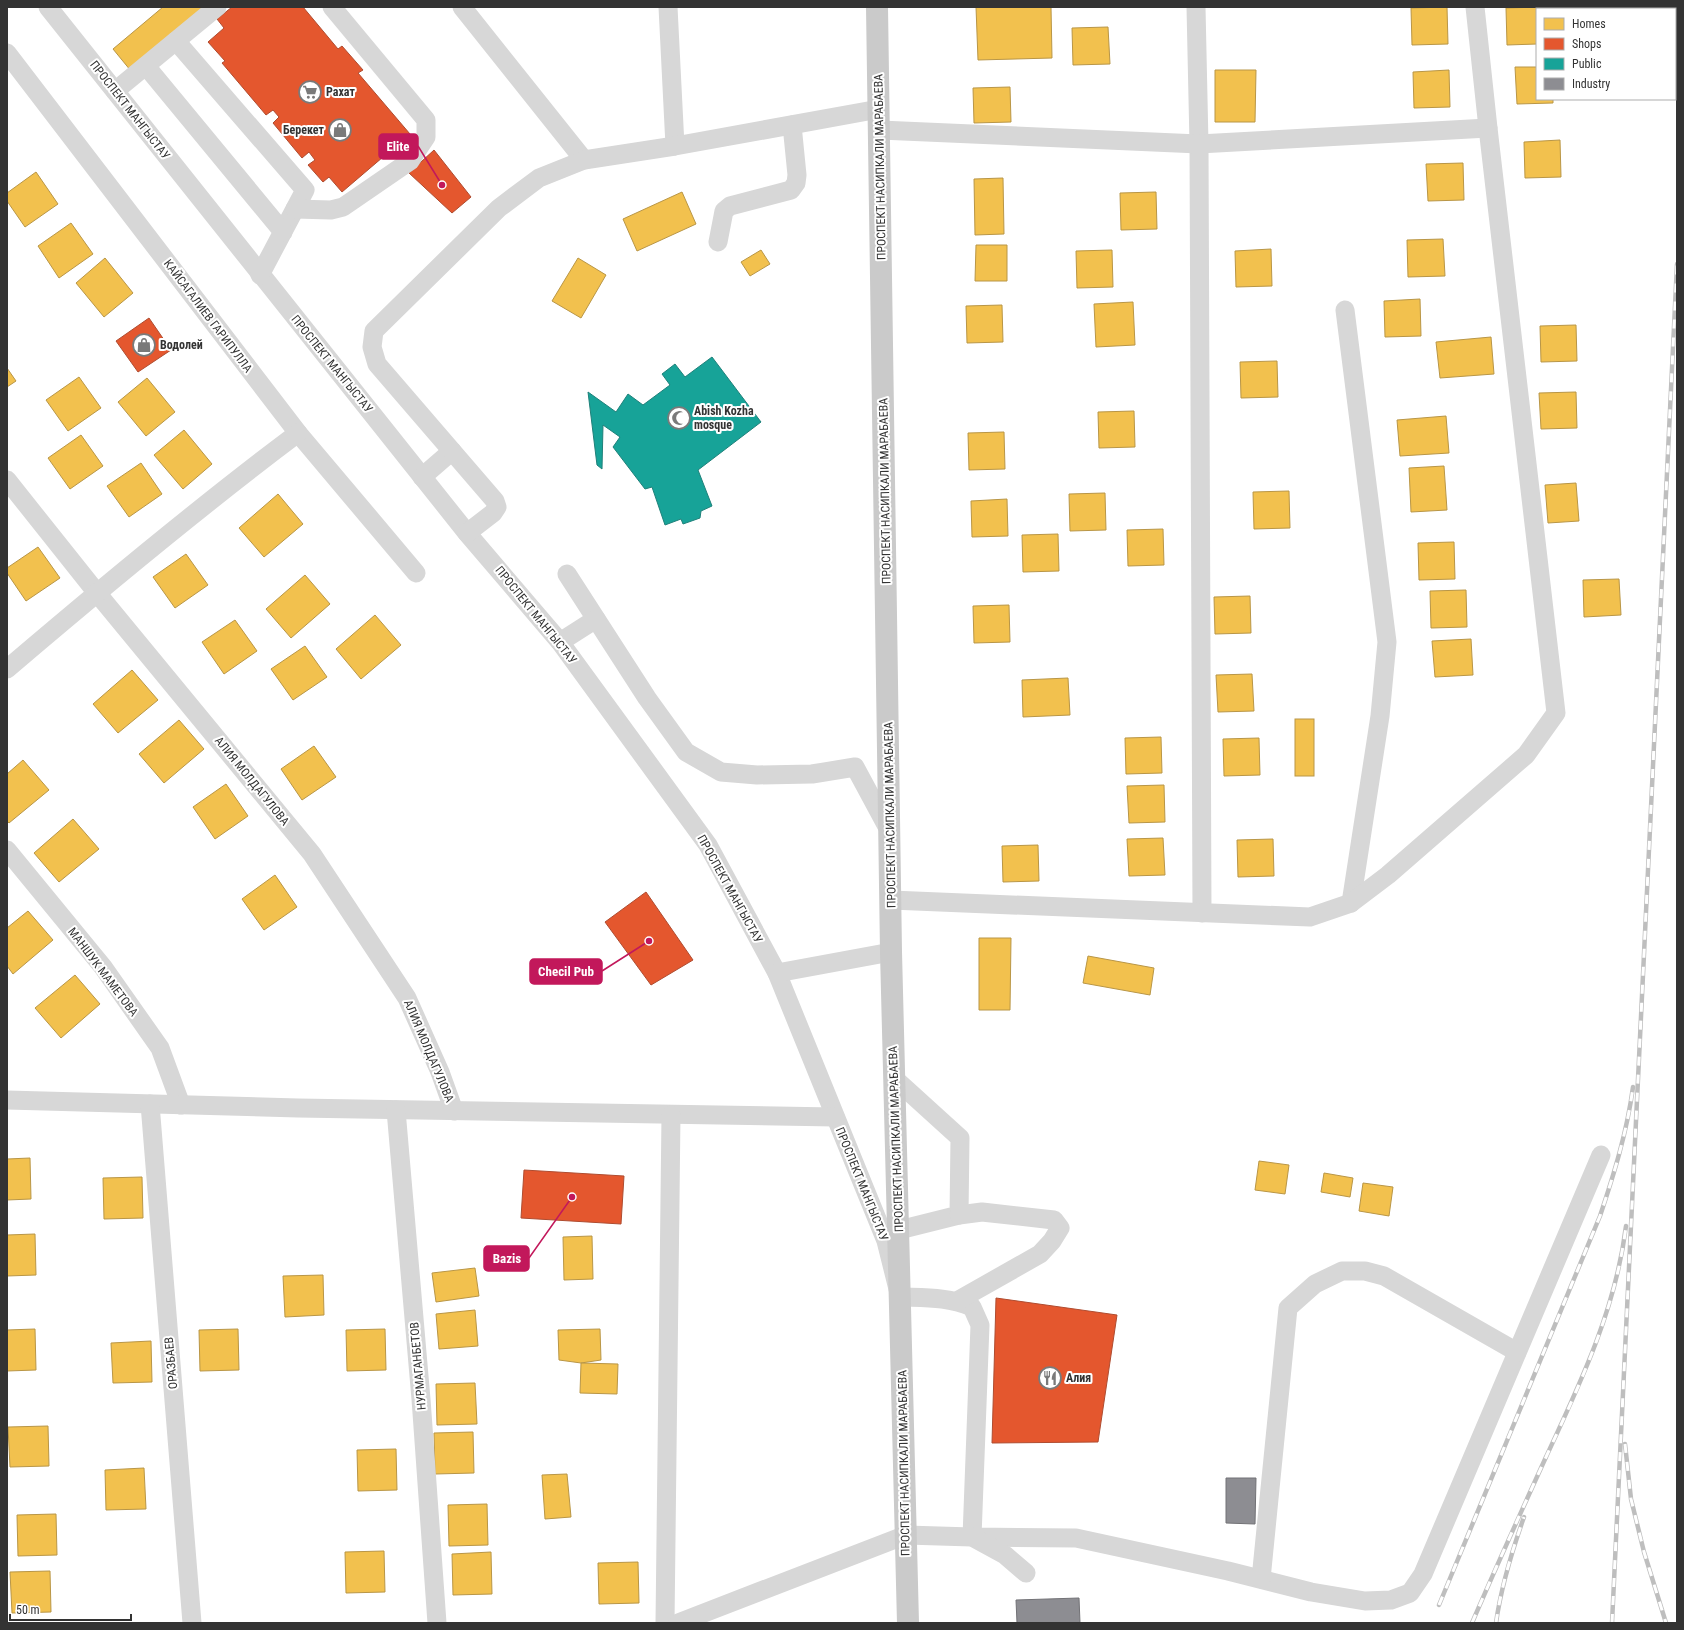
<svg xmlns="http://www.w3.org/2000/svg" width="1684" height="1630" viewBox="0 0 1684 1630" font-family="'Roboto Condensed',sans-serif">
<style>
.homes{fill:#f2c14e;stroke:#b99646}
.shops{fill:#e4572e;stroke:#af4c30}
.public{fill:#17a398;stroke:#1f817a}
.industry{fill:#8d8d92;stroke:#727276}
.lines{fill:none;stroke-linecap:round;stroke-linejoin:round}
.minor{stroke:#d7d7d7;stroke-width:19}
.major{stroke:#cacaca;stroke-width:22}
.rail-casing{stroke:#bebebe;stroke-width:4.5}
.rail{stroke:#fff;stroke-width:3;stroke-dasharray:9;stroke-linecap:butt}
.labels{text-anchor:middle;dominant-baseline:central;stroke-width:4;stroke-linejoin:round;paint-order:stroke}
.poi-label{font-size:12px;font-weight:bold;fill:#333;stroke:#fff;text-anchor:start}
.street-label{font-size:12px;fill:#333;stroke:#fff}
.leader{fill:none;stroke:#c2185b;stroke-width:1.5}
.callout-dot{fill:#c2185b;stroke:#fff;stroke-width:1.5}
.callout{fill:#c2185b;stroke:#c2185b;stroke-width:1.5}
.callout-label{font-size:13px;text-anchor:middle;font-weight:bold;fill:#fff}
</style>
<rect width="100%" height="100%" fill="#fff"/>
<g class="homes">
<path d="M163 7H208L131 71 113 49Z"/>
<path d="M976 7H1051L1052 58 978 60Z"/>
<path d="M1447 7 1448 44 1412 45 1411 8Z"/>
<path d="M1542 7V9H1537V44L1507 45 1506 8Z"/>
<path d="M1108 27 1110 64 1073 65 1072 28Z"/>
<path d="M1515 67H1537V99H1553V103L1517 104Z"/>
<path d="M1215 70H1256L1255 122H1215Z"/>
<path d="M1449 70 1450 107 1414 108 1413 72Z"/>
<path d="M1010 87 1011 122 974 123 973 88Z"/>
<path d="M1560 140 1561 177 1525 178 1524 142Z"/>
<path d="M1463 163 1464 200 1428 201 1426 164Z"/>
<path d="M36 172 58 204 25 227 7 201V193Z"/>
<path d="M1003 178 1004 234 975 235 974 179Z"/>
<path d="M682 192 696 224 637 251 623 219Z"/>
<path d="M1156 192 1157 229 1121 230 1120 193Z"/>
<path d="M71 223 93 254 59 278 38 246Z"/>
<path d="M1443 239 1445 276 1408 277 1407 240Z"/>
<path d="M976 245H1007V281H975Z"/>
<path d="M1271 249 1272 286 1236 287 1235 251Z"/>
<path d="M761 250 770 264 750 276 741 262Z"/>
<path d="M1112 250 1113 287 1077 288 1076 251Z"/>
<path d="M105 258 133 293 104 317 76 283Z"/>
<path d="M578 258 606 275 581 318 552 301Z"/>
<path d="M1420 299 1421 336 1385 337 1384 301Z"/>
<path d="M1133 302 1135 345 1096 347 1094 304Z"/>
<path d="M1002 305 1003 342 967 343 966 306Z"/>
<path d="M1576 325 1577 361 1541 362 1540 326Z"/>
<path d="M1491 337 1494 374 1440 378 1436 342Z"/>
<path d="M1277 361 1278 397 1241 398 1240 362Z"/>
<path d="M7 368 16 381 7 387Z"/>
<path d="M79 377 101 408 68 431 46 400Z"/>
<path d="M147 378 175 412 146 436 118 402Z"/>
<path d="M1576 392 1577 428 1541 429 1539 393Z"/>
<path d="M1134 411 1135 447 1099 448 1098 412Z"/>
<path d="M1446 416 1449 453 1400 456 1397 420Z"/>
<path d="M184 430 212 464 183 489 154 455Z"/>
<path d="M1004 432 1005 469 969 470 968 433Z"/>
<path d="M81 435 103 466 70 489 48 458Z"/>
<path d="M141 463 162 494 129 517 107 486Z"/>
<path d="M1444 466 1447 510 1411 512 1409 468Z"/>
<path d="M1576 483 1579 521 1548 523 1545 485Z"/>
<path d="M1289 491 1290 528 1254 529 1253 492Z"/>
<path d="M1105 493 1106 530 1070 531 1069 494Z"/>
<path d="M278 494 303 524 264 557 239 528Z"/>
<path d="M1007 499 1008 536 972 537 971 501Z"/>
<path d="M1163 529 1164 565 1128 566 1127 530Z"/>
<path d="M1058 534 1059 571 1023 572 1022 535Z"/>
<path d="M1454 542 1455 579 1419 580 1418 543Z"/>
<path d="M38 547 60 578 26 601 7 573V568Z"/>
<path d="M186 554 208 585 175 608 153 577Z"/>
<path d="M305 575 330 604 291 638 266 609Z"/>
<path d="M1619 579 1621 615 1584 617 1583 580Z"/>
<path d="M1466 590 1467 627 1431 628 1430 591Z"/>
<path d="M1250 596 1251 633 1215 634 1214 597Z"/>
<path d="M1009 605 1010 642 974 643 973 606Z"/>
<path d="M375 615 401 645 361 679 336 649Z"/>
<path d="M235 620 257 651 224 674 202 642Z"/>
<path d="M1471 639 1473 675 1435 677 1432 641Z"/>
<path d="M305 646 327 677 293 700 271 669Z"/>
<path d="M132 670 158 700 118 733 93 704Z"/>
<path d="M1252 674 1254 711 1218 712 1216 675Z"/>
<path d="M1068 678 1070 715 1023 717 1022 680Z"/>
<rect x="1295" y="719" width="19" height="57"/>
<path d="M179 720 204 749 164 783 139 754Z"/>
<path d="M1161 737 1162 773 1126 774 1125 738Z"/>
<path d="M1259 738 1260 775 1224 776 1223 739Z"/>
<path d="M314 746 336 777 302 800 281 769Z"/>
<path d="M23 760 49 790 9 823 7 821V774Z"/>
<path d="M226 784 248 816 215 839 193 807Z"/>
<path d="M1164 785 1165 822 1129 823 1127 786Z"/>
<path d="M73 819 99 849 59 882 34 853Z"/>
<path d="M1163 838 1165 875 1129 876 1127 839Z"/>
<path d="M1273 839 1274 876 1238 877 1237 840Z"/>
<path d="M1038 845 1039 881 1003 882 1002 846Z"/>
<path d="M275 875 297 907 264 930 242 899Z"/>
<path d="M28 911 53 940 13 974 7 966V928Z"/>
<path d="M979 938H1011L1010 1010H979Z"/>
<path d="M1088 956 1154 968 1150 995 1083 983Z"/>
<path d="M75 975 100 1004 61 1038 35 1008Z"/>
<path d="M30 1158 31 1199 7 1200V1159Z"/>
<path d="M1259 1161 1289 1165 1285 1194 1255 1190Z"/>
<path d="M1324 1173 1353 1178 1350 1197 1321 1192Z"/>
<path d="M142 1177 143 1218 104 1219 103 1178Z"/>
<path d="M1363 1183 1393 1187 1389 1216 1359 1211Z"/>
<path d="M35 1234 36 1275 7 1276V1235Z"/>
<path d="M592 1236 593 1279 564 1280 563 1237Z"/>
<path d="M475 1268 479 1296 436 1302 432 1273Z"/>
<path d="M323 1275 324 1315 285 1317 283 1276Z"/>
<path d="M475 1310 478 1346 439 1349 436 1314Z"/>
<path d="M35 1329 36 1370 7 1371V1330Z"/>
<path d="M238 1329 239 1370 200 1371 199 1330Z"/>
<path d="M385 1329 386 1370 347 1371 346 1330Z"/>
<path d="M600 1329 601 1360 581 1363 559 1360 558 1330Z"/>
<path d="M151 1341 152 1382 113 1383 111 1343Z"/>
<path d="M581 1363 618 1364 617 1394 580 1393Z"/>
<path d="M475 1383 477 1424 437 1425 436 1384Z"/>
<path d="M48 1426 49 1466 10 1467 8 1427Z"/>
<path d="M473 1432 474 1473 435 1474 434 1433Z"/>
<path d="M396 1449 397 1490 358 1491 357 1450Z"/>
<path d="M144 1468 146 1509 106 1510 105 1470Z"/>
<path d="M567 1474 571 1517 545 1519 542 1475Z"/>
<path d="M487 1504 488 1545 449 1546 448 1505Z"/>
<path d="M56 1514 57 1555 18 1556 17 1515Z"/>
<path d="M384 1551 385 1592 346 1593 345 1552Z"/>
<path d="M491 1552 492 1594 453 1595 452 1554Z"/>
<path d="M638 1562 639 1603 599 1604 598 1563Z"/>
<path d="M50 1571 51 1612 12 1613 10 1572Z"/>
</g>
<g class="shops">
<path d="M232 7H303L338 49 342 46 363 70 358 73 410 134 342 192 329 177 323 182 308 165 315 160 309 152 302 158 273 123 279 117 273 110 266 115 222 63 225 61 208 42 224 28 217 19Z"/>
<path d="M434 150 471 197 452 213 409 173Z"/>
<path d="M149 318 171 350 138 372 116 341Z"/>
<path d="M646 892 693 960 651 985 605 922Z"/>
<path d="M524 1170 624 1176 621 1224 521 1218Z"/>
<path d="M996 1298 1117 1315 1098 1442 992 1443Z"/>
</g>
<path class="public" d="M712 357 761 422 698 470 712 506 701 511 700 518 683 524 681 519 665 525 652 487 645 489 613 447 620 437 603 425 602 469 597 465 588 392 616 412 628 394 643 405 670 385 662 374 675 364 685 377Z"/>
<g class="industry">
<path d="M1226 1478H1256L1255 1524 1226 1523Z"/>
<path d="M1079 1598 1080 1623H1017L1016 1600Z"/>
</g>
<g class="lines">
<g class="minor">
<path d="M48 7 467 533 560 642 708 845 777 973 886 1241 900 1297C927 1298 948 1297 972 1307L980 1325 972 1537 1076 1538 1228 1571 1311 1592 1365 1601 1391 1600 1410 1593 1423 1574 1601 1155"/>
<path d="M462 7 584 160"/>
<path d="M668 7 675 146"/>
<path d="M1196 7 1199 144 1202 913"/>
<path d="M176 41 305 190 260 275"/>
<path d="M7 53 298 433 416 573"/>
<path d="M146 66 283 232"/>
<path d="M115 91 217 7"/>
<path d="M880 130 1199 144 1488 128"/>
<path d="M295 209 331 210 343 207 410 161 426 137V120L332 7"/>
<path d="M718 242 724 211 730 206 791 190 796 183 797 175 792 125"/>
<path d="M1345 310 1387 642 1380 716 1351 903"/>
<path d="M422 477 452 451"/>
<path d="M7 480 97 593 312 854 407 998 440 1072 454 1111"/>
<path d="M467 533 493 513 497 507 495 501 377 364 372 347 374 331 499 208 539 178 584 160 675 146 879 109"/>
<path d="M567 574 647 698 686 752 721 772 757 775 812 774 855 767 890 832"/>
<path d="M560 642 596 619"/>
<path d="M7 669C102 588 198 508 298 433"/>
<path d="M7 850 103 967 160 1048 181 1105"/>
<path d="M891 900 1310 917 1351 903 1388 875 1526 755 1556 713 1488 128 1475 7"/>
<path d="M777 973 891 952"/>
<path d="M895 1079 960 1138 959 1215 899 1230"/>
<path d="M7 1100 298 1108 835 1117"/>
<path d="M150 1104 192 1623"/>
<path d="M396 1110 421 1399 437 1623"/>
<path d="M957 1301 1040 1254 1052 1241 1060 1228 1054 1220 982 1212 959 1215"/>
<path d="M1261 1579 1288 1308 1315 1284 1342 1271H1365L1384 1276 1517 1352"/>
<path d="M665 1623 671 1115"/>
<path d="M678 1623 906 1535 972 1537 1005 1555 1026 1573"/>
</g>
<path class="major" d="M877 7 891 952 908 1623"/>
<g class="rail-casing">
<g id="rail">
<path d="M1625 1444 1631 1499 1644 1552 1666 1623"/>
<path d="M1439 1605 1600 1216C1614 1174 1627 1132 1633 1087"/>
<path d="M1472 1623C1496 1567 1521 1512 1546 1457 1581 1382 1616 1308 1626 1226"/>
<path d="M1496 1623C1501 1587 1512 1551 1524 1517"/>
<path d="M1612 1623 1677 264"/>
</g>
</g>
<use href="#rail" class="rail"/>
</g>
<defs>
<g id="supermarket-ring" transform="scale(1.15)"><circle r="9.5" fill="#fff" stroke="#7a7a7a" stroke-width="1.5"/><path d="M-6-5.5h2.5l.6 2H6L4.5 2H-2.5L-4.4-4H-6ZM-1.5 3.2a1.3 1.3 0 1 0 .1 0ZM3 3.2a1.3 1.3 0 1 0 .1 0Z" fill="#7a7a7a"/></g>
<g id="shop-ring" transform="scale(1.15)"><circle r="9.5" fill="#fff" stroke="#7a7a7a" stroke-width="1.5"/><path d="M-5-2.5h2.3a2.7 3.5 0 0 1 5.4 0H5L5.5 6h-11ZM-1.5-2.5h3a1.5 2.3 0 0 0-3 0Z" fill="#7a7a7a"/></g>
<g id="mosque-ring" transform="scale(1.15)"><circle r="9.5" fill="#fff" stroke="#7a7a7a" stroke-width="1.5"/><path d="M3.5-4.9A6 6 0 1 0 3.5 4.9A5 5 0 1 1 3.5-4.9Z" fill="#7a7a7a"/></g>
<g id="restaurant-ring" transform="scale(1.15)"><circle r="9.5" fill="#fff" stroke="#7a7a7a" stroke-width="1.5"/><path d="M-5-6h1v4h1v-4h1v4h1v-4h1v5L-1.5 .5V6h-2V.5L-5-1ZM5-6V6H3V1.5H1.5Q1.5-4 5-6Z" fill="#7a7a7a"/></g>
</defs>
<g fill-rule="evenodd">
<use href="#supermarket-ring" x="310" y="92"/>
<use href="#shop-ring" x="340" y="130"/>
<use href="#shop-ring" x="144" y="345"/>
<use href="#mosque-ring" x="679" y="418"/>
<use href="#restaurant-ring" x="1050" y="1378"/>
</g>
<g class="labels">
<g class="poi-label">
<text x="326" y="92">Рахат</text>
<text x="324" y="130" text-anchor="end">Берекет</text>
<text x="160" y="345">Водолей</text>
<text x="694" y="411">Abish Kozha<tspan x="694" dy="14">mosque</tspan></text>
<text x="1066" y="1378">Алия</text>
</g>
<g class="street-label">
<text transform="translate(130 110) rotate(52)">ПРОСПЕКТ МАНГЫСТАУ</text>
<text transform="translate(880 167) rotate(-91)">ПРОСПЕКТ НАСИПКАЛИ МАРАБАЕВА</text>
<text transform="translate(208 316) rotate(53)">КАЙСАГАЛИЕВ ГАРИПУЛЛА</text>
<text transform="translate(332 364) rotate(51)">ПРОСПЕКТ МАНГЫСТАУ</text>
<text transform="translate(885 491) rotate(-91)">ПРОСПЕКТ НАСИПКАЛИ МАРАБАЕВА</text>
<text transform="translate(536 615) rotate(51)">ПРОСПЕКТ МАНГЫСТАУ</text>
<text transform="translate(252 781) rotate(51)">АЛИЯ МОЛДАГУЛОВА</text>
<text transform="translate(890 815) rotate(-91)">ПРОСПЕКТ НАСИПКАЛИ МАРАБАЕВА</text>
<text transform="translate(730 889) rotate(61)">ПРОСПЕКТ МАНГЫСТАУ</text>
<text transform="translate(103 972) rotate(53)">МАНШУК МАМЕТОВА</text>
<text transform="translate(429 1051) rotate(67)">АЛИЯ МОЛДАГУЛОВА</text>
<text transform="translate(896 1139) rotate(-92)">ПРОСПЕКТ НАСИПКАЛИ МАРАБАЕВА</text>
<text transform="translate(862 1184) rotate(68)">ПРОСПЕКТ МАНГЫСТАУ</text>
<text transform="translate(171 1363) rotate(-95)">ОРАЗБАЕВ</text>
<text transform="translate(418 1366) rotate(-95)">НУРМАГАНБЕТОВ</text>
<text transform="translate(904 1463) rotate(-91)">ПРОСПЕКТ НАСИПКАЛИ МАРАБАЕВА</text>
</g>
</g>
<path class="leader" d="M442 185L418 146M649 941L602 971M572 1197L529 1258"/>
<g class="callout-dot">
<circle cx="442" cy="185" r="4"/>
<circle cx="649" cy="941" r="4"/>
<circle cx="572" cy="1197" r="4"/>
</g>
<g class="callout">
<rect x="379" y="134" width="39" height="25" rx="4"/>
<rect x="530" y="959" width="72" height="25" rx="4"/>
<rect x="484" y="1246" width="45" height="25" rx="4"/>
</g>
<g class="callout-label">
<text x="398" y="151">Elite</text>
<text x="566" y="976">Checil Pub</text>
<text x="507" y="1263">Bazis</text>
</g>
<rect width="1684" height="1630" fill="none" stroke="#333333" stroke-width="16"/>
<rect x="1536" y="8" width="140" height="92" fill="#ffffff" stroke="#adadad"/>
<rect x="1544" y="18" width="20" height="12" fill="#f2c14e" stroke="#adadad"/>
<text x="1572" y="28" font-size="12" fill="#333333">Homes</text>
<rect x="1544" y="38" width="20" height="12" fill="#e4572e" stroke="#adadad"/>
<text x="1572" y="48" font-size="12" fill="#333333">Shops</text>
<rect x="1544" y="58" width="20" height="12" fill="#17a398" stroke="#adadad"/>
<text x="1572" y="68" font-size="12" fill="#333333">Public</text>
<rect x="1544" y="78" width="20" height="12" fill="#8d8d92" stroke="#adadad"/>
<text x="1572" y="88" font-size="12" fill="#333333">Industry</text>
<path d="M10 1614v6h121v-6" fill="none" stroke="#333333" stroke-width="2"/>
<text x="16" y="1614" font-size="12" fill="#333333" stroke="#ffffff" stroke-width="3" paint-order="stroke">50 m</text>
</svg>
